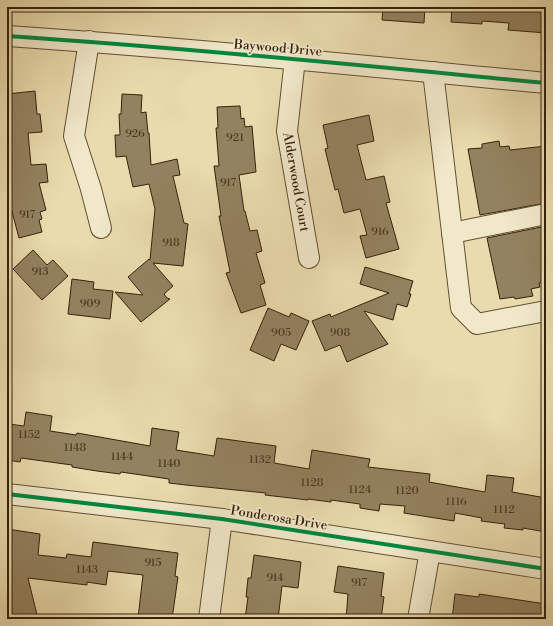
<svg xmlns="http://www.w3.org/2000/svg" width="553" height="626" viewBox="0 0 553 626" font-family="'Libre Bodoni',serif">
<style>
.building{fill:#938260;stroke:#35220c}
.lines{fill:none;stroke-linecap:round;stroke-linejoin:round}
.street-casing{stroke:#625034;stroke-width:22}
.street{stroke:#f1e8ca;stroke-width:20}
.cycleway-casing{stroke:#f1e8ca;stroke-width:6}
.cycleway{stroke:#00873e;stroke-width:4}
.labels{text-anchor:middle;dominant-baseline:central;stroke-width:3.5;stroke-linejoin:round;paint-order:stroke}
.number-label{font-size:11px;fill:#4c3a21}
.street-label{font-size:13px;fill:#35220c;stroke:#f1e8ca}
</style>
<rect width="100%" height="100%" fill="#e9dbad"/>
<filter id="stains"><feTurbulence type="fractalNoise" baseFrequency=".005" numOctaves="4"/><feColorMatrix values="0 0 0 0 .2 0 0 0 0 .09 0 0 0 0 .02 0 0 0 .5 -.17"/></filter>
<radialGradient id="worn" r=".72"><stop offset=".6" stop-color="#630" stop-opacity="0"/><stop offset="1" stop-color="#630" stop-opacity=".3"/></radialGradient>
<g class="building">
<path d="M383 7H425L424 23 382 20Z"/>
<path d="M452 7H546V33L508 30 509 23 482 21V24L451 22Z"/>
<path d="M35 91 37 114H40L42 132 28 133 31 165 46 164 48 182 39 183 46 210 40 212 42 219 39 220 42 232 19 238 7 193V94Z"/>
<path d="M122 94 142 95 141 113 146 112 148 133H149L151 165 177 159 180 175 173 176 184 223 188 224 183 266 153 263 173 286 164 294 167 298 170 299 141 322 115 292 143 295 128 277 149 259 150 260 155 209 149 184 133 187 126 156 116 157 115 135H120L119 114H121Z"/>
<path d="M240 106 241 119 244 118 245 127 252 126 256 172 239 175 244 211H245L250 231 257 230 262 251 256 253 265 283 260 285 266 305 241 313 226 273 230 272 219 216H221L214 166H219L216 128H218L217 107Z"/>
<path d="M369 115 374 141 357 145 366 180 384 176 390 202 386 203 399 249 366 258 360 236 367 235 360 209 344 213 338 189 335 190 325 149 328 148 323 125Z"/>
<path d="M499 141 500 147 509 146 510 150 546 146V203L480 215 468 149 482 148V144Z"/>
<path d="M546 226V282L539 283 540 287 531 289 533 296 515 299 514 297 500 299 487 238Z"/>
<path d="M33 250 47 265 53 260 68 276 42 300 13 269Z"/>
<path d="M365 267 413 281 409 294H411L407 307 397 304 393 320 364 311 388 344 347 362 340 345 325 351 312 321 330 314 331 317 389 293 360 284Z"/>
<path d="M72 279 94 282 93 289 113 291 110 319 68 314Z"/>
<path d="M268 308 289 317 291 313 309 321 296 350 281 344 274 361 250 350Z"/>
<path d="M26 412 52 416 50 431 76 435 77 433 150 446 152 428 179 432 176 450 214 456 217 438 276 446 274 463 309 469 312 450 370 459 368 467 430 474 429 482 485 492 487 475 514 478 512 492 546 498V532L523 528V530L504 528 505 524 481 521 482 518 455 513 454 521 404 513 405 506 380 504 379 511 360 508V504L331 500V502L308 499V500L265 495 266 493 186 485 169 483V479L121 472 120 474 97 471 72 467V465L21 458 20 462 7 460V441L9 424 24 426Z"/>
<path d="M7 529 40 534 38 555 66 558 67 554 91 557 93 542 178 553 175 576 178 577 172 619H139L138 618 143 575 108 571 106 585 87 582V585L28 578 38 619H9L7 610Z"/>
<path d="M254 555 301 562 298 588 282 586 278 619H245L248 597H246L248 578H251Z"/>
<path d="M338 566 384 573 381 596 384 597 381 619H346L348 594 334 592Z"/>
<path d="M455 594 479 597V594L546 604 544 619H452Z"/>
</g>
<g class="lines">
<g class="street-casing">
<g id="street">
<path d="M7 36C187 48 366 66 546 83"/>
<path d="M89 41 74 136 91 189 101 228"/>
<path d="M295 59 287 131 309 258"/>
<path d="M433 72 461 308 477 324 546 311"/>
<path d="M452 233 546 214"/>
<path d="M7 494 222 519 546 569"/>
<path d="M209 619 222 519"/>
<path d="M418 619 430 551"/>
</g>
</g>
<use href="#street" class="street"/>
<g class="cycleway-casing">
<g id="cycleway">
<path d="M7 36C187 48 366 66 546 83"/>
<path d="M7 494 222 519 546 569"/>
</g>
</g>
<use href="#cycleway" class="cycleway"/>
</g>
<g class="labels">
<g class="number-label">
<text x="135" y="134">926</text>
<text x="235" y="138">921</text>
<text x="228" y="183">917</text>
<text x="27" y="215">917</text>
<text x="380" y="232">916</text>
<text x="171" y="243">918</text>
<text x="40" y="272">913</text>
<text x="90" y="304">909</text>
<text x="281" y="333">905</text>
<text x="340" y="333">908</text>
<text x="29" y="435">1152</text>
<text x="75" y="448">1148</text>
<text x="122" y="457">1144</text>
<text x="260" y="460">1132</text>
<text x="169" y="464">1140</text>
<text x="312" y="483">1128</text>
<text x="360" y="490">1124</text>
<text x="407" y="491">1120</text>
<text x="456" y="502">1116</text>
<text x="504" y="510">1112</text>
<text x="153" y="563">915</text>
<text x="87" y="570">1143</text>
<text x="275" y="578">914</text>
<text x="359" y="583">917</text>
</g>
<g class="street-label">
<text transform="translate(278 48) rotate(5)">Baywood Drive</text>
<text transform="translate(296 182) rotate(80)">Alderwood Court</text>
<text transform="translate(279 518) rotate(9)">Ponderosa Drive</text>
</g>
</g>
<rect width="553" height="626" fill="none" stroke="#e9dbad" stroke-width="24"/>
<rect x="8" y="8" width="537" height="610" fill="none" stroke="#35220c" stroke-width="2"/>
<rect x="12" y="12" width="529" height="602" fill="none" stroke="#35220c"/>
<rect width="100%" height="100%" filter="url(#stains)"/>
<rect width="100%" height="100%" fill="url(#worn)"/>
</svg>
